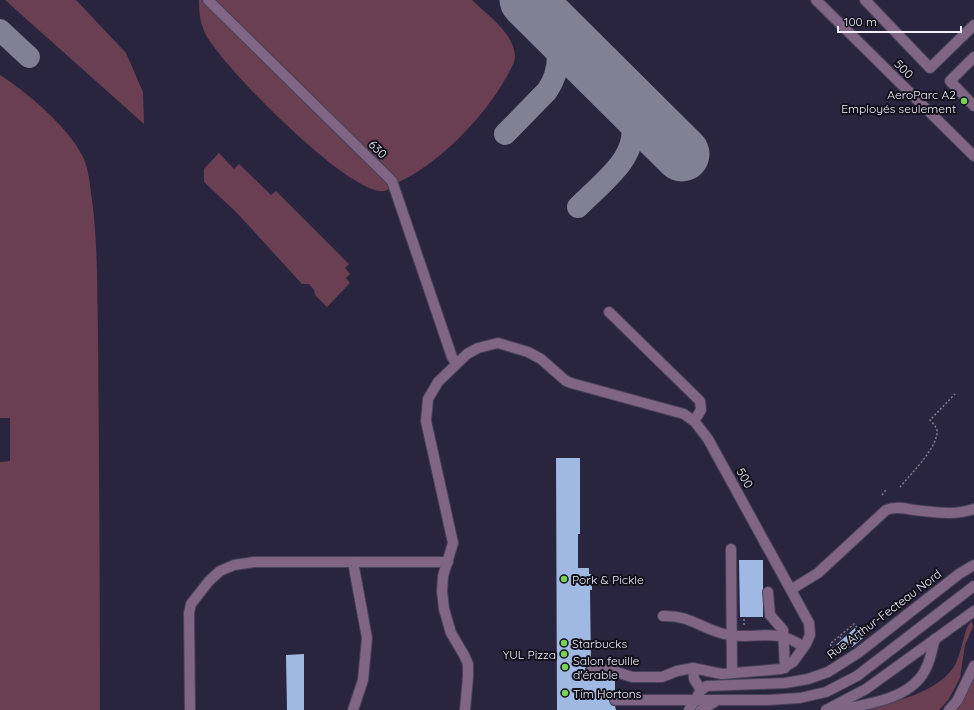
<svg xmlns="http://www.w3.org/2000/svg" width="974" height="710" viewBox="0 0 974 710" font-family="Quicksand,sans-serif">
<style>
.green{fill:#6a3f52}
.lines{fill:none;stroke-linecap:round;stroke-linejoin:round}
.taxiway{stroke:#828094;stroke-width:22}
.runway{stroke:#828094;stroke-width:55}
.building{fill:#9fb9e3}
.minor-casing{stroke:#454159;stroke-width:12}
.path{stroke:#807d91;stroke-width:1.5;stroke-dasharray:2 2;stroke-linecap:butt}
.minor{stroke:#806584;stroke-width:10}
.poi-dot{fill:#7ad157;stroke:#12101b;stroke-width:1.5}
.labels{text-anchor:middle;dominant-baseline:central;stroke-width:4;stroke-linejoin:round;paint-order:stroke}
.street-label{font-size:12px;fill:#f0effc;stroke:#12101b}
.poi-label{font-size:12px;fill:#f0effc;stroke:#12101b;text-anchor:start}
</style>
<rect width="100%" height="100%" fill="#29253e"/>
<g class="green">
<path d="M5 0H76L126 53 143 92 144 124Z"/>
<path d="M199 0H472C487 15 514 33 515 56 515 63 510 70 507 76 485 116 442 161 401 181 395 184 390 191 383 191 348 194 223 67 206 35 200 23 199 13 199 0Z"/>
<path d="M0 75C27 92 69 128 83 157 89 170 90 186 92 200 98 245 97 290 98 335 99 460 100 585 100 710H0V462L10 461V418H0Z"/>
<path d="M219 153 234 169 239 164 271 195 276 191 349 264 345 268 350 274 346 278 350 283 327 307 315 295 314 290 309 284H302L237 213 204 182V169Z"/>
<path d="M972 622 973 627 965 645 960 678 949 699 939 710H860C890 703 941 693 956 663 961 652 963 639 967 627L970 623Z"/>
<path d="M974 673V710H956L967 691Z"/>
</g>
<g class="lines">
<g class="taxiway">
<path d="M0 30 29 57"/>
<path d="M560 33 563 38C574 50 586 61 598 73 624 99 648 125 621 163 609 179 592 193 578 207"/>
<path d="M505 134 547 91C561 71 562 43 547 23 542 16 534 10 527 3V0"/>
</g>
<path class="runway" d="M527 0 682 154"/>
</g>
<g class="building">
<path d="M556 458H580V534H578V568H589V574H592V590H590L591 665 585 668V672L588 677H610L615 679V694L610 696 609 700 611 705 615 706 616 710H557Z"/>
<path d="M739 560H763V617H740Z"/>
<path d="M855 628 863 638 852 647 849 644 841 651 836 645Z"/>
<path d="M304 654V710H287L286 655Z"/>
</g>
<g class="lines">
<g class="minor-casing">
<g id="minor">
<path d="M208 0 392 181 452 357 456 363"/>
<path d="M816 0 974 156"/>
<path d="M865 0 930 68 974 25"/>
<path d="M974 57 950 81 974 106"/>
<path d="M609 312 700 401 701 410 694 421"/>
<path d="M731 549 732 673"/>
<path d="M792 589 818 573 886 510C895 506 905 508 914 510 934 512 954 516 974 509"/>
<path d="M768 592 770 615 783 630 785 668"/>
<path d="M663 616C690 615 700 628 724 634 753 641 777 626 803 647"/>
<path d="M693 668 694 679 701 690"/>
<path d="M615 700H768L800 698 826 692 857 676 974 586"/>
<path d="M190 710 189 613 191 604 209 581 220 571 234 565 254 562H448"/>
<path d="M353 710 363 680 367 638 353 562"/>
<path d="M465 710 468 677V664L464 655 451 633 444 609 442 591 443 576 453 543 426 421 428 399 438 382 467 354 478 348 498 343 528 352 541 359 566 381 571 383 684 414 695 422 708 439 809 623 810 635 806 644 793 662 781 669 722 674 693 668 677 671 662 677H632L610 670 591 671"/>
<path d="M689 710 701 690 707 686 785 683 808 679 828 672 858 653 959 574 974 565"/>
<path d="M701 710 716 701"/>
<path d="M826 710 866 689 974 611"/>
<path d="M838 710C868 704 914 699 927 666 931 658 932 648 935 639"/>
<path d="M949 710 957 701 974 666"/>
</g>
</g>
<g class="path">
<path d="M900 487C910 475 936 449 937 433 938 428 933 424 930 420L955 394"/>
<path d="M882 495 886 490"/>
<path d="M744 625V617"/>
<path d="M840 637 849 648"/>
<path d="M839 655 830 644 854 624 865 636"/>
</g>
<use href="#minor" class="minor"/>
</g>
<g class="poi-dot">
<circle cx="964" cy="101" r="4"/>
<circle cx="564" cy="579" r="4"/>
<circle cx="564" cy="643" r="4"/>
<circle cx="564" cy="654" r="4"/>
<circle cx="565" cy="667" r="4"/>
<circle cx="565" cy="693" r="4"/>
</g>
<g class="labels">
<g class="street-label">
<text transform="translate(904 69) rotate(45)">500</text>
<text transform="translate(378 149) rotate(45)">630</text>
<text transform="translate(745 478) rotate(61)">500</text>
<text transform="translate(884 614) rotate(-37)">Rue Arthur-Fecteau Nord</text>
</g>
<g class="poi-label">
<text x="956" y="94" text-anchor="end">AeroParc A2<tspan x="956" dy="14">Employés seulement</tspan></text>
<text x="572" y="579">Pork &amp; Pickle</text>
<text x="572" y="643">Starbucks</text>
<text x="556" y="654" text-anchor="end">YUL Pizza</text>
<text x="573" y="660">Salon feuille<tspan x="573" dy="14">d'érable</tspan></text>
<text x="573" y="693">Tim Hortons</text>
</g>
</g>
<path d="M838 26v6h123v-6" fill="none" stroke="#f0effc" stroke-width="2"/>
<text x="844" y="26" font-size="12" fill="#f0effc" stroke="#12101b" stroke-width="3" paint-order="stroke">100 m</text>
</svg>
